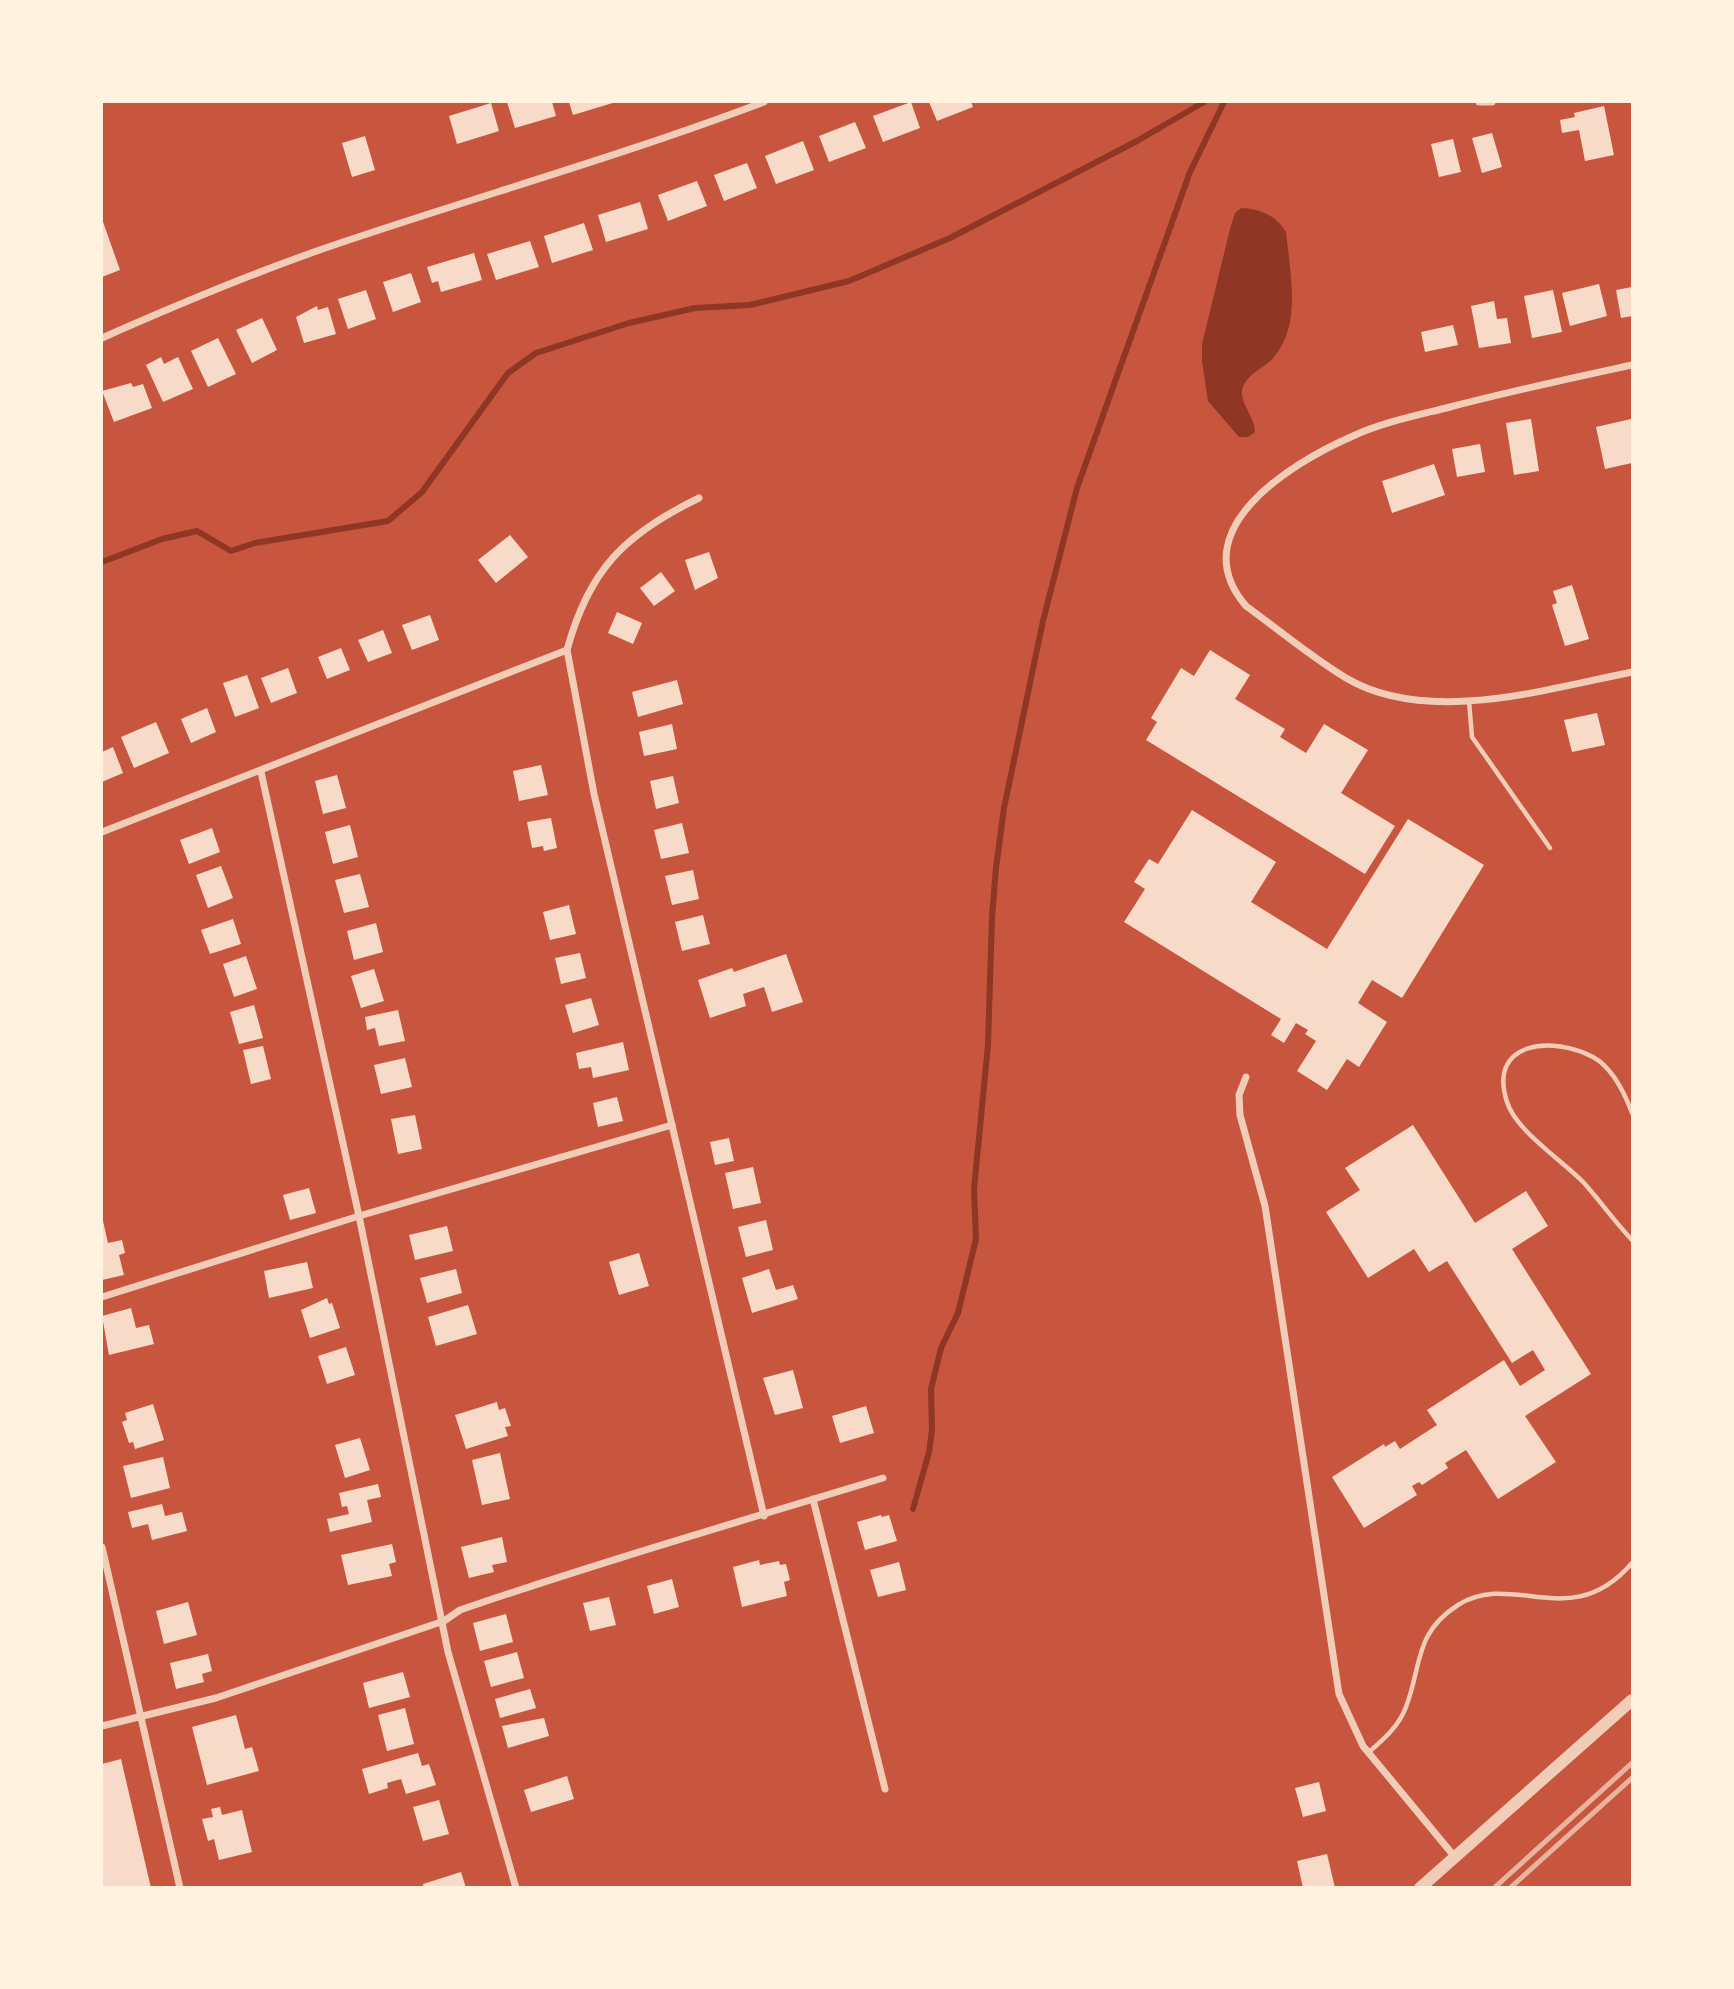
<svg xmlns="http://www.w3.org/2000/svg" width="1734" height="1989" viewBox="0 0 1734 1989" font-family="Bitter,serif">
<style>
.water{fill:#8f3625}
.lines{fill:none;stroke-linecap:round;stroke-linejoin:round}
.stream{stroke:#8f3625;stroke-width:6}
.building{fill:#f7dbc8}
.service{stroke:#f1ccb7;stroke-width:4.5}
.minor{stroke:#f1ccb7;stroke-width:7}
.tertiary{stroke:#f1ccb7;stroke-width:12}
.rail{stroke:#e9b49f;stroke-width:5}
</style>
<rect width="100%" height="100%" fill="#c8553d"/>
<path class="water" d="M1241 208C1260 209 1276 215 1286 232 1290 273 1302 324 1274 357 1265 368 1248 373 1243 387 1237 400 1255 416 1255 432L1248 437H1239L1208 401 1202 361V344L1230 229 1235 213Z"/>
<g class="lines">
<g class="stream">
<path d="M102 562 162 539 197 531 231 551 255 543 388 521 422 492 508 373 536 353 629 323 695 308 750 305 849 281 950 238 1137 141 1204 102"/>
<path d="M913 1509 929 1452 932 1430 931 1389 941 1348 958 1313 976 1239 974 1189 988 1045 992 917 996 868 1004 808 1043 621 1077 488 1190 172 1224 102"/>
</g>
</g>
<g class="building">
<path d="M507 102H552L556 116 515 128Z"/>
<path d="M569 102H616L573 115Z"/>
<path d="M911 102 920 128 883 142 873 116Z"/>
<path d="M929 102H971L973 107 937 121Z"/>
<path d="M491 103 499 131 457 144 449 116Z"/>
<path d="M1604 106 1614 155 1585 161 1579 130 1562 133 1560 120 1575 117 1574 113Z"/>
<path d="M855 122 866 148 829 162 819 136Z"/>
<path d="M1492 133 1502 167 1482 173 1472 138Z"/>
<path d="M365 136 375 170 352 177 342 143Z"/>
<path d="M1453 139 1461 172 1439 177 1431 144Z"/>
<path d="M803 141 814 170 776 184 765 156Z"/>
<path d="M747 163 757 188 724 201 714 175Z"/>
<path d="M697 181 707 206 668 221 658 195Z"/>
<path d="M640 202 648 229 606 242 598 215Z"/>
<path d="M102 219 120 270 102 277Z"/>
<path d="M584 223 593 250 552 263 544 236Z"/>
<path d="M530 241 539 267 496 280 487 254Z"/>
<path d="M474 253 482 280 441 292 438 281 432 283 427 267Z"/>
<path d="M411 273 421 302 393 312 383 282Z"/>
<path d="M1599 284 1607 316 1570 326 1562 293Z"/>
<path d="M1632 287V316L1621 318 1616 290Z"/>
<path d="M366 290 376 319 348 329 338 299Z"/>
<path d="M1553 290 1562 332 1532 338 1524 296Z"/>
<path d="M1494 301 1497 319 1507 318 1511 343 1479 348 1471 306Z"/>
<path d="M317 306 318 310 328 307 336 334 304 343 296 317Z"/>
<path d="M262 318 277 350 252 363 236 330Z"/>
<path d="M1453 325 1458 345 1425 352 1421 332Z"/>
<path d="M218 338 236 374 208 387 191 351Z"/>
<path d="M161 357 164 364 178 357 193 389 163 402 146 365Z"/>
<path d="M131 383 133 387 143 384 152 408 114 422 102 391Z"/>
<path d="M1531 419 1539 471 1514 475 1506 423Z"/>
<path d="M1631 419 1632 463 1605 469 1596 427Z"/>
<path d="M1480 444 1485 472 1457 477 1452 449Z"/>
<path d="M1434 464 1445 495 1392 513 1382 481Z"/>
<path d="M510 535 528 557 496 583 478 560Z"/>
<path d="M709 552 718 578 695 590 685 560Z"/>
<path d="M661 572 675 591 654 606 640 588Z"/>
<path d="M1572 585 1589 639 1565 646 1552 605 1557 603 1553 591Z"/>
<path d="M617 612 642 623 633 644 608 633Z"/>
<path d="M430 615 439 640 412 650 402 625Z"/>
<path d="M383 630 392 653 368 662 358 640Z"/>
<path d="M341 648 350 670 327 679 318 657Z"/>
<path d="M1210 650 1250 675 1235 699 1285 729 1280 737 1306 753 1324 724 1368 750 1341 793 1395 826 1365 874 1146 740 1157 722 1151 718 1181 668 1194 676Z"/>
<path d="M288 668 297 693 271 703 261 678Z"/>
<path d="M247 675 259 708 235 717 223 683Z"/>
<path d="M677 680 683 704 638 717 632 692Z"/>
<path d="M207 708 216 732 191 743 181 719Z"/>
<path d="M1597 713 1605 745 1572 752 1564 720Z"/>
<path d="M156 722 169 753 134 768 121 737Z"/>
<path d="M672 724 677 749 644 756 639 732Z"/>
<path d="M113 747 123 773 102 782V752Z"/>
<path d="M541 765 548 795 519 801 513 771Z"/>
<path d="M337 775 346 808 323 814 315 781Z"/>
<path d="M673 776 679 803 656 809 650 781Z"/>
<path d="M1192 810 1276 862 1251 902 1327 949 1408 819 1484 865 1402 998 1372 980 1358 1003 1387 1022 1359 1067 1347 1059 1327 1090 1297 1071 1316 1041 1305 1034 1308 1030 1296 1023 1284 1043 1271 1035 1281 1019 1124 922 1145 889 1134 882 1149 859 1158 864Z"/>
<path d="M551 818 557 848 544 851 543 846 532 848 527 822Z"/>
<path d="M682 823 689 853 661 859 654 830Z"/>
<path d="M350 825 358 857 333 864 325 832Z"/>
<path d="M212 828 220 852 189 864 180 840Z"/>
<path d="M221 866 233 898 208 908 196 875Z"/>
<path d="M693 870 699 899 672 905 665 876Z"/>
<path d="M360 874 369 907 344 913 335 880Z"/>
<path d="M569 905 576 934 550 940 543 912Z"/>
<path d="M703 915 710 944 682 951 675 922Z"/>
<path d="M233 919 241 944 210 954 201 930Z"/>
<path d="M376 923 383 952 354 960 347 931Z"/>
<path d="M580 953 586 978 561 984 555 958Z"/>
<path d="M786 954 803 1002 772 1012 764 987 743 994 746 1006 710 1018 698 980 732 968 734 972Z"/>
<path d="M246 956 257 989 234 997 223 964Z"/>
<path d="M374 969 384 1001 361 1008 351 976Z"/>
<path d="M591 998 599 1025 573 1033 565 1005Z"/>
<path d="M254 1005 263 1038 239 1044 230 1012Z"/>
<path d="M398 1010 405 1041 379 1046 375 1028 367 1030 365 1017Z"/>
<path d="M623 1042 629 1070 593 1078 591 1067 579 1069 576 1053Z"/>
<path d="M263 1046 271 1079 251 1084 243 1050Z"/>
<path d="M405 1058 412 1087 381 1094 374 1065Z"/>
<path d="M617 1097 623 1121 598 1127 593 1103Z"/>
<path d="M415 1115 422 1149 398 1154 391 1119Z"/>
<path d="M1413 1125 1475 1223 1526 1191 1548 1226 1512 1249 1591 1374 1525 1416 1556 1462 1498 1499 1466 1450 1445 1463 1448 1468 1422 1485 1419 1482 1412 1486 1417 1495 1364 1528 1332 1477 1384 1444 1385 1447 1395 1441 1400 1449 1437 1425 1427 1410 1504 1360 1520 1386 1545 1370 1533 1350 1512 1363 1447 1261 1429 1272 1414 1249 1368 1278 1326 1212 1360 1190 1345 1168Z"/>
<path d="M729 1138 734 1161 715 1165 710 1142Z"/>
<path d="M753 1167 761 1203 733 1209 725 1173Z"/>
<path d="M309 1188 316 1213 290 1220 283 1195Z"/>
<path d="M766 1220 773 1250 746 1257 738 1227Z"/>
<path d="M103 1221 108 1243 122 1240 125 1253 119 1255 124 1275 102 1280Z"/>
<path d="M447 1226 453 1251 415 1260 409 1235Z"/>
<path d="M639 1253 649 1286 619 1295 609 1262Z"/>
<path d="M307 1262 313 1288 269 1298 264 1271Z"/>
<path d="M456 1269 462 1293 427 1303 420 1278Z"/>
<path d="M769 1269 776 1290 793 1285 798 1299 752 1313 742 1278Z"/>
<path d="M327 1298 329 1304 332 1303 340 1328 310 1338 301 1310Z"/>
<path d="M468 1305 477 1334 436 1346 428 1317Z"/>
<path d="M131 1308 136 1328 149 1325 154 1344 109 1355 102 1316Z"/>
<path d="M346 1347 355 1375 327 1384 318 1356Z"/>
<path d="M793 1370 803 1408 775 1415 763 1378Z"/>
<path d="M497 1402 499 1410 505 1408 511 1426 505 1427 508 1436 466 1449 455 1415Z"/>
<path d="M153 1404 164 1440 135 1449 133 1442 129 1443 122 1422 127 1420 125 1413Z"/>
<path d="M866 1406 874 1433 840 1443 832 1416Z"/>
<path d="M360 1438 370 1470 345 1478 335 1445Z"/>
<path d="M500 1453 510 1499 482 1505 472 1460Z"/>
<path d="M163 1457 170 1488 131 1498 123 1466Z"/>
<path d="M378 1484 381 1497 367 1500 372 1522 330 1532 327 1519 349 1514 347 1506 342 1507 339 1493Z"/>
<path d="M162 1504 165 1516 182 1512 187 1531 152 1540 148 1524 132 1528 128 1512Z"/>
<path d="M881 1515 882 1517 889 1515 897 1541 865 1550 857 1522Z"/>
<path d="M502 1537 507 1562 492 1565 494 1572 469 1578 461 1547Z"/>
<path d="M392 1544 396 1562 389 1564 392 1576 348 1585 341 1555Z"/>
<path d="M759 1560 760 1565 779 1561 780 1565 786 1564 790 1580 784 1582 787 1596 742 1607 733 1567Z"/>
<path d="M899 1562 906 1590 878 1597 870 1570Z"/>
<path d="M672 1579 679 1607 654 1614 647 1586Z"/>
<path d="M609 1597 616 1625 590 1631 583 1603Z"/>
<path d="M188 1602 197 1635 164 1644 156 1611Z"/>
<path d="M506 1614 513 1642 480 1651 473 1623Z"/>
<path d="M517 1652 524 1678 491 1687 484 1661Z"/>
<path d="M208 1654 212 1671 202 1674 204 1682 176 1689 170 1663Z"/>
<path d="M403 1672 410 1697 369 1708 363 1683Z"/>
<path d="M530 1689 536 1708 500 1718 495 1699Z"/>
<path d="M405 1708 414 1744 387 1751 378 1715Z"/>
<path d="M236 1715 245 1749 252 1747 259 1771 207 1785 192 1727Z"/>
<path d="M544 1718 549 1736 508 1748 502 1726Z"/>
<path d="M418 1753 422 1766 429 1764 436 1785 406 1794 401 1779 387 1783 388 1788 369 1794 362 1769Z"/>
<path d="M121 1759 151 1888H102V1764Z"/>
<path d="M567 1776 574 1799 531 1812 524 1790Z"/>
<path d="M1319 1782 1326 1811 1303 1817 1295 1788Z"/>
<path d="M439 1800 449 1834 423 1841 413 1807Z"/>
<path d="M220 1807 222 1815 242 1810 252 1852 219 1860 214 1839 208 1841 202 1819 213 1817 211 1809Z"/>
<path d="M1327 1854 1335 1888H1303L1297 1861Z"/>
<path d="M461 1872 466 1888H424L423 1884Z"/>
</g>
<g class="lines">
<g class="service">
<path d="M1469 701 1472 737 1550 848"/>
<path d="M1632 1113C1625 1094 1613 1068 1593 1057 1554 1036 1487 1040 1507 1102 1516 1131 1563 1161 1584 1183 1601 1202 1615 1222 1632 1240"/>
<path d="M1369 1752C1384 1739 1399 1726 1406 1707 1422 1665 1414 1633 1458 1605 1514 1570 1571 1634 1632 1563"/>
</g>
<g class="minor">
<path d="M1479 102H1492"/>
<path d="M102 338C179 304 257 271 337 244 479 196 624 155 764 102"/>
<path d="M1632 365C1572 378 1511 391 1450 407 1419 415 1383 422 1353 436 1291 463 1181 530 1246 606 1279 630 1311 657 1346 678 1427 726 1547 689 1632 672"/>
<path d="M567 650 594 794 764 1516"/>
<path d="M261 772 359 1216 448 1652 516 1888"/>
<path d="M102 832 567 650C589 569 625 534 699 498"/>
<path d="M1246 1077 1239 1095 1240 1115 1265 1206 1339 1694 1363 1746 1454 1856"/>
<path d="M102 1297 359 1216 672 1125"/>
<path d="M813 1499 885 1789"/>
<path d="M102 1547 180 1888"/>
<path d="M102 1726 216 1698 444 1621 460 1610C600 1562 742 1521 883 1478"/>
</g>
<path class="tertiary" d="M1420 1888 1632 1700"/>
<g class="rail">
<path d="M1494 1888 1632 1763"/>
<path d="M1510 1888 1632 1778"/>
</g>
</g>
<rect width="1734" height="1989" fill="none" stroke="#fff3e0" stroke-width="206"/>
</svg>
